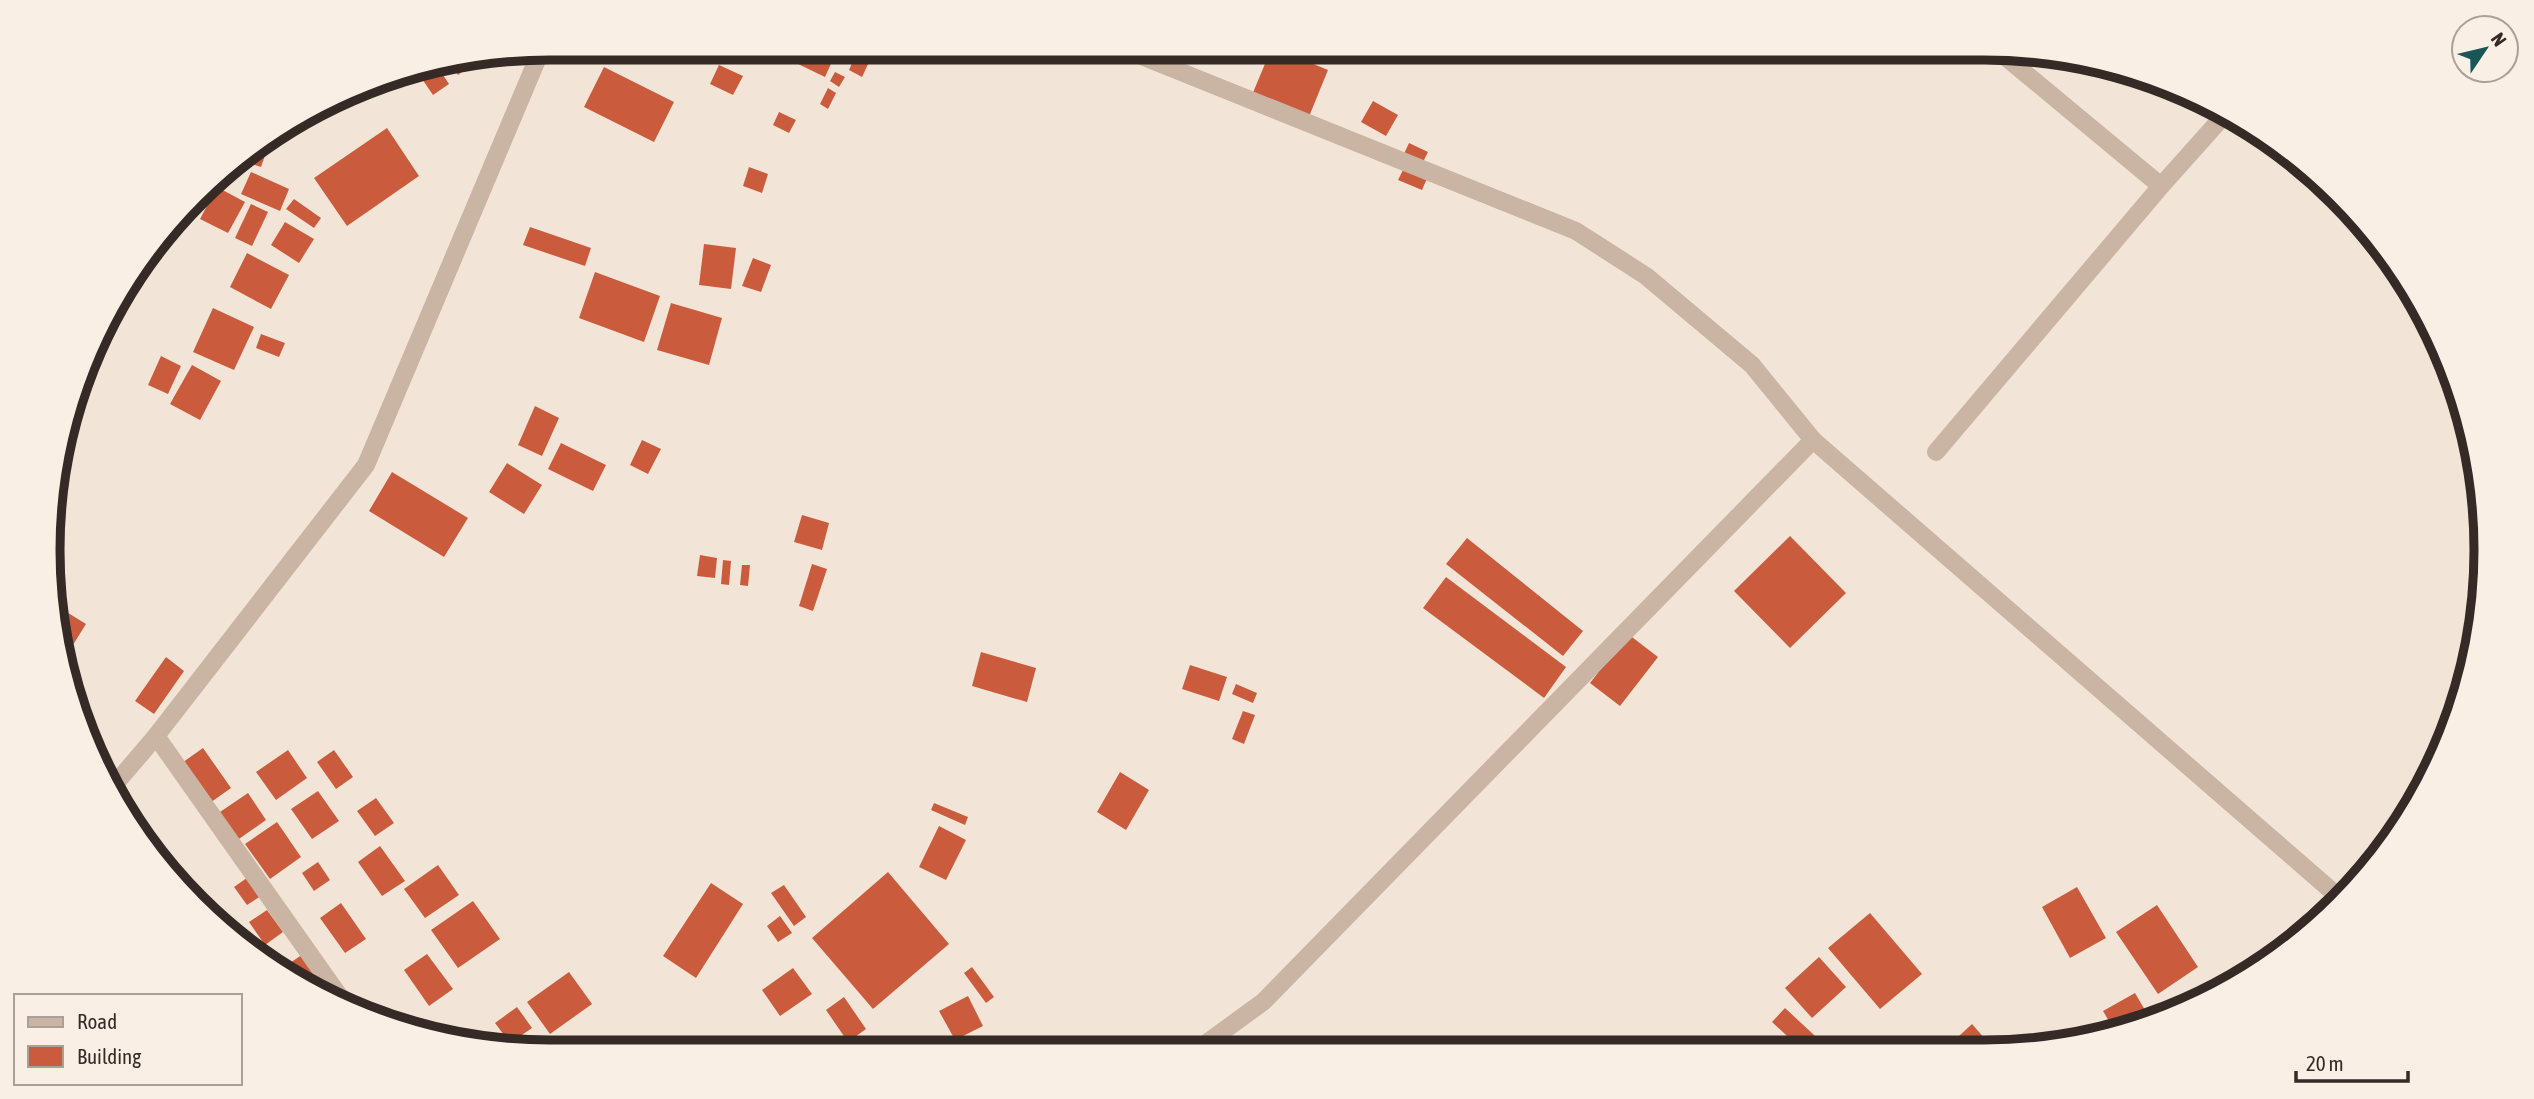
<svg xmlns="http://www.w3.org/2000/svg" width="2534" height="1099" viewBox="0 0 2534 1099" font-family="'Asap Condensed',sans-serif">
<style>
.building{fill:#ca5c3d}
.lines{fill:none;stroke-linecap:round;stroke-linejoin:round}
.minor{stroke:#cab4a3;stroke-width:18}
.rim{fill:none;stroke:#352a25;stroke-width:9}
</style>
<rect width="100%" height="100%" fill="#f2e5d7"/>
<g class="building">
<path d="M803 47H820L835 55 825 77 796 63Z"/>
<path d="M1272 47 1328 70 1308 119 1252 95Z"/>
<path d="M857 52 871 58 862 77 849 70Z"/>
<path d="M479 59 458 75 449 64 471 60Z"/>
<path d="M719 65 743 76 733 95 710 84Z"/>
<path d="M437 66 449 84 433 95 420 76Z"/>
<path d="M604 67 674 102 654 142 584 107Z"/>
<path d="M835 72 845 77 839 87 830 81Z"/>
<path d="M828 88 836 93 828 109 820 104Z"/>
<path d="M1373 101 1398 115 1386 136 1361 122Z"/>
<path d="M779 112 796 120 789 133 773 125Z"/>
<path d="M387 128 419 176 347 226 314 178Z"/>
<path d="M265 139 270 141 261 167 237 159Z"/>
<path d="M1409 143 1428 152 1422 164 1403 156Z"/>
<path d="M1405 166 1428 176 1422 190 1398 180Z"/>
<path d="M749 167 768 174 762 193 743 186Z"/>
<path d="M251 172 289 189 280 211 241 194Z"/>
<path d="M217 187 245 202 228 233 200 219Z"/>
<path d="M294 199 321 218 314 228 286 209Z"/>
<path d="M251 204 268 212 252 246 235 238Z"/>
<path d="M285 222 314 239 299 263 271 245Z"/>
<path d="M530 227 591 248 585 266 523 245Z"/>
<path d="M704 244 736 248 731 289 699 285Z"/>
<path d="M247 253 289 275 271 309 230 287Z"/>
<path d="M753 258 771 265 761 292 742 286Z"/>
<path d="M595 272 660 296 644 342 579 318Z"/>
<path d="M671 303 722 318 709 365 657 350Z"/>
<path d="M213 308 254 327 234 370 193 352Z"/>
<path d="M261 334 285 343 279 357 256 348Z"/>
<path d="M161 356 181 366 168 394 148 385Z"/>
<path d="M192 365 221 381 200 420 170 404Z"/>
<path d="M535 406 559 418 542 456 518 445Z"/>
<path d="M642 440 661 449 648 474 630 465Z"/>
<path d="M561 443 606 465 593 491 548 469Z"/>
<path d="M507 463 542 485 524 514 489 492Z"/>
<path d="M392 472 468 518 444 557 369 511Z"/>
<path d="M802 515 829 523 822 550 794 542Z"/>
<path d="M1790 536 1846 593 1790 648 1734 591Z"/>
<path d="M1467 538 1583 631 1563 656 1446 564Z"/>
<path d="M700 555 717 558 715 578 697 576Z"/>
<path d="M723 560 731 561 729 585 721 584Z"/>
<path d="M812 564 827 569 813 611 799 606Z"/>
<path d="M742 565H750L748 586 740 585Z"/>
<path d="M1446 577 1566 667 1544 698 1423 608Z"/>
<path d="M52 603 86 624 66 656 60 652 52 615Z"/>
<path d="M1628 634 1658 657 1620 706 1590 683Z"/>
<path d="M981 652 1036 668 1027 702 972 686Z"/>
<path d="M166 657 184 671 154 714 135 701Z"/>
<path d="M1190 665 1227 677 1219 701 1182 689Z"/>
<path d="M1236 684 1257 693 1253 703 1232 694Z"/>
<path d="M1243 711 1255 715 1244 744 1232 739Z"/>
<path d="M203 748 231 788 207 805 179 765Z"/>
<path d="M288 750 307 778 276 800 256 772Z"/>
<path d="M334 750 353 777 336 789 317 762Z"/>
<path d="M1120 772 1149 790 1126 830 1097 812Z"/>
<path d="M318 791 339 821 312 839 291 809Z"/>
<path d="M248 793 266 820 236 841 217 814Z"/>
<path d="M376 798 394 823 375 836 357 811Z"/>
<path d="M934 803 968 817 965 825 931 810Z"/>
<path d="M277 822 301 857 270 879 245 844Z"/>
<path d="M939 826 966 840 946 880 919 867Z"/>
<path d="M380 846 405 881 382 896 358 862Z"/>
<path d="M318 862 330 880 314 891 302 873Z"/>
<path d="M438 865 459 895 425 918 404 889Z"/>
<path d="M888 872 949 944 873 1009 812 938Z"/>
<path d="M251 875 264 894 247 905 234 887Z"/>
<path d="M711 883 743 904 696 978 663 956Z"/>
<path d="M784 885 806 917 794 926 771 893Z"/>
<path d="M2077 887 2106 938 2070 958 2042 907Z"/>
<path d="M473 901 500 939 458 968 431 930Z"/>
<path d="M341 903 366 939 345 953 320 918Z"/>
<path d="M2157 905 2198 967 2158 994 2116 932Z"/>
<path d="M267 910 283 932 265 945 249 922Z"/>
<path d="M1870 913 1922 974 1880 1009 1828 948Z"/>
<path d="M780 916 792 933 778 942 767 926Z"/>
<path d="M303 954 320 978 306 988 280 970Z"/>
<path d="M427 954 453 989 429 1006 404 970Z"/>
<path d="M1819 957 1846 987 1812 1018 1785 988Z"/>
<path d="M972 967 994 997 986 1003 964 973Z"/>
<path d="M793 968 812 994 780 1016 762 990Z"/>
<path d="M569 972 592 1004 550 1034 527 1002Z"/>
<path d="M2135 993 2149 1017 2113 1028 2103 1011Z"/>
<path d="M968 996 983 1026 955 1040 939 1011Z"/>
<path d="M844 997 866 1029 848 1042 826 1010Z"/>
<path d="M517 1007 532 1028 510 1043 495 1023Z"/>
<path d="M1785 1008 1828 1048H1800L1772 1022Z"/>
<path d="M1972 1024 1993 1048H1946Z"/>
</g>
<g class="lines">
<g class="minor">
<path d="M1119 47 1576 231 1646 276 1752 365 1813 440 1263 1002 1197 1050"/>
<path d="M1996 49 2161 186"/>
<path d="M1813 440 2341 899"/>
<path d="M1936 452 2161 186 2228 111"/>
<path d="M156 736 347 1007"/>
<path d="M110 790 156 736 366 465 542 48"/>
</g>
</g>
<path d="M0 0H2534V1099H0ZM550 60H1984A490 490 0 0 1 2474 550V550A490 490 0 0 1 1984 1040H550A490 490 0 0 1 60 550V550A490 490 0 0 1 550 60Z" fill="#faefe4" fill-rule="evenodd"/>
<path class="rim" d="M550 60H1984A490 490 0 0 1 2474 550V550A490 490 0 0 1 1984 1040H550A490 490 0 0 1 60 550V550A490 490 0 0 1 550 60Z"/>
<rect x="14" y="994" width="228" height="91" fill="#faefe4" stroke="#aba098" stroke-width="2"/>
<rect x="28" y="1017" width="35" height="10" fill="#cab4a3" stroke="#aba098" stroke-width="2"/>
<text x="77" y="1029" font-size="21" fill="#352a25">Road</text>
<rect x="28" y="1046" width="35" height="21" fill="#ca5c3d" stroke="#aba098" stroke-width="2"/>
<text x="77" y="1064" font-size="21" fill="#352a25">Building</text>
<g transform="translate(2485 49) rotate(55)"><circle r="33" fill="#faefe4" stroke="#aba098" stroke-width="2"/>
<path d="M0-5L12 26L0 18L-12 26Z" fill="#1a5557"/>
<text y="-10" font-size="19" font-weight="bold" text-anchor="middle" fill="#352a25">N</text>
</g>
<path d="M2296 1071v10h112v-10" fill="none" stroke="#352a25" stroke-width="3.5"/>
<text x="2306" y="1071" font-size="21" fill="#352a25" stroke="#faefe4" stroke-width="5" paint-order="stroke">20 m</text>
</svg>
